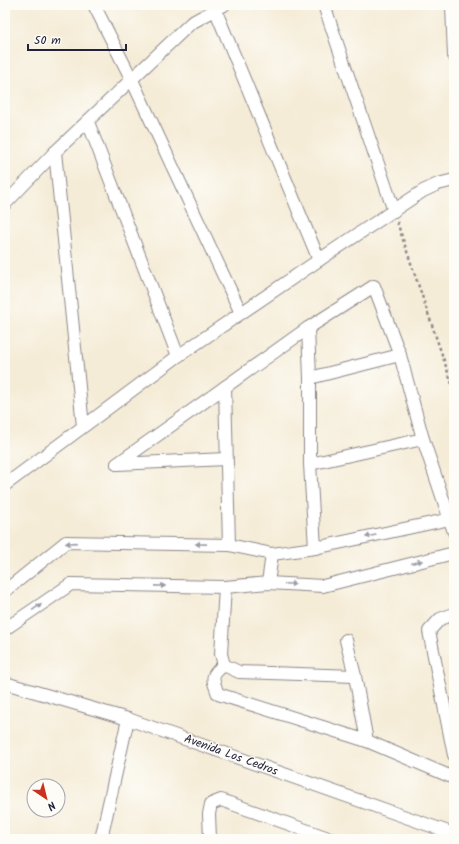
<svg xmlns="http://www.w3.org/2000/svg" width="459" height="844" viewBox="0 0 459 844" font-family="Kalam,sans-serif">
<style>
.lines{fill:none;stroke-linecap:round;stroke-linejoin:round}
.minor-casing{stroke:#8c8789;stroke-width:14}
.path{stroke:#8c8789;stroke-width:2.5;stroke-dasharray:3 3;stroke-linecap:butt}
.minor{stroke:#fff;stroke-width:12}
.oneway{fill:#9c9ca7}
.labels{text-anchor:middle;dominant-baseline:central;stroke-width:3;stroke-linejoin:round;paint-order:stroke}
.street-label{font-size:12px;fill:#22223b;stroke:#fdfcf7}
</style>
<rect width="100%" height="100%" fill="#fdfcf7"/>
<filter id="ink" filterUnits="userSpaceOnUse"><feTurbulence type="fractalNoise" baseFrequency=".025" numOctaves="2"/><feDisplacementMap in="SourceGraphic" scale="8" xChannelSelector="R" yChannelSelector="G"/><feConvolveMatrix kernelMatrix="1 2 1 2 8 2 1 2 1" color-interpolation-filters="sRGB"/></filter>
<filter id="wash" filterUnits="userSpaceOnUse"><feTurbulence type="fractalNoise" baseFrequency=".012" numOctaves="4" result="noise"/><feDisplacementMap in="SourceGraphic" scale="16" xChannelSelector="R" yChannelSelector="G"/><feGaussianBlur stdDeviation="0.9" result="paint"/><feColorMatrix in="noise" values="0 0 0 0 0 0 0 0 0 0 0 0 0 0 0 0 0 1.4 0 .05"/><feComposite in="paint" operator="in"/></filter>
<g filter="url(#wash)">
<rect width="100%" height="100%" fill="#f5ecd7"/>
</g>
<g filter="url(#ink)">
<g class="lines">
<g class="minor-casing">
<g id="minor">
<path d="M94 5 132 80 241 313"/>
<path d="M324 5 394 211"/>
<path d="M452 5 454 56"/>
<path d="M215 9 319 260"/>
<path d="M88 122 178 356"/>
<path d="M55 152 83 426"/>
<path d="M5 204 55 152 191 23 224 5"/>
<path d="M308 328 310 378V464L315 548"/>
<path d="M310 378 400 355"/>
<path d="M225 387 229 545"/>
<path d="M117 464 308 328 374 286 400 355 423 439 454 532"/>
<path d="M117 464 226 459"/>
<path d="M310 464 423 439"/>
<path d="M5 485 178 356 319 260 423 191 438 184 454 180"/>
<path d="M268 583 272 554"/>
<path d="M225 587 221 654 224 665 239 672 355 676"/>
<path d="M5 591 66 542 229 545 272 554 315 548 450 519"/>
<path d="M454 614 440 619 429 631 454 755"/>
<path d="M5 629 71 584 225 587 268 583 323 586 454 553"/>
<path d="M346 640 355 676 367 741"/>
<path d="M224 665C210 676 212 678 218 694L367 741 454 778"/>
<path d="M5 683 128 719 454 834"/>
<path d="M101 839 128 719"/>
<path d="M210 839 209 814 211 804 221 800 331 839"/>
</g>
</g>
<path class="path" d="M397 222 454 390"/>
<use href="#minor" class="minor"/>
</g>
<defs><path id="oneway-solid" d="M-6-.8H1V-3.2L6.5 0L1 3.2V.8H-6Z"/></defs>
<g class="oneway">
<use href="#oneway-solid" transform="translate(371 536) rotate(168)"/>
<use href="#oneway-solid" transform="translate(71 543) rotate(176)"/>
<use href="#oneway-solid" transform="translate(201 544) rotate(-179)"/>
<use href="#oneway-solid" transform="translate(417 562) rotate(-14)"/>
<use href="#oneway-solid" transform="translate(290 584) rotate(2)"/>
<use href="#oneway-solid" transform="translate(160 586) rotate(1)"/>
<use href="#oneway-solid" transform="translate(37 607) rotate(-35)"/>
</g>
</g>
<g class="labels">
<g class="street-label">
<text transform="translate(231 755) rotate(20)">Avenida Los Cedros</text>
</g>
</g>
<rect width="459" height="844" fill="none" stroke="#fdfcf7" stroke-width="20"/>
<g transform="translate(46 798) rotate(145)"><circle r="19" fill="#fdfcf7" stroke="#a5a5ac"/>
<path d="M0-3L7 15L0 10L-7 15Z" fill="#c8321e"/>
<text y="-6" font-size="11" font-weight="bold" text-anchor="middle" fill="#22223b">N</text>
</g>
<path d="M28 44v6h98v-6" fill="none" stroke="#22223b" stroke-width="2"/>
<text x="34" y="44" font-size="12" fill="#22223b" stroke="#fdfcf7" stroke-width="3" paint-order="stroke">50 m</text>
</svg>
